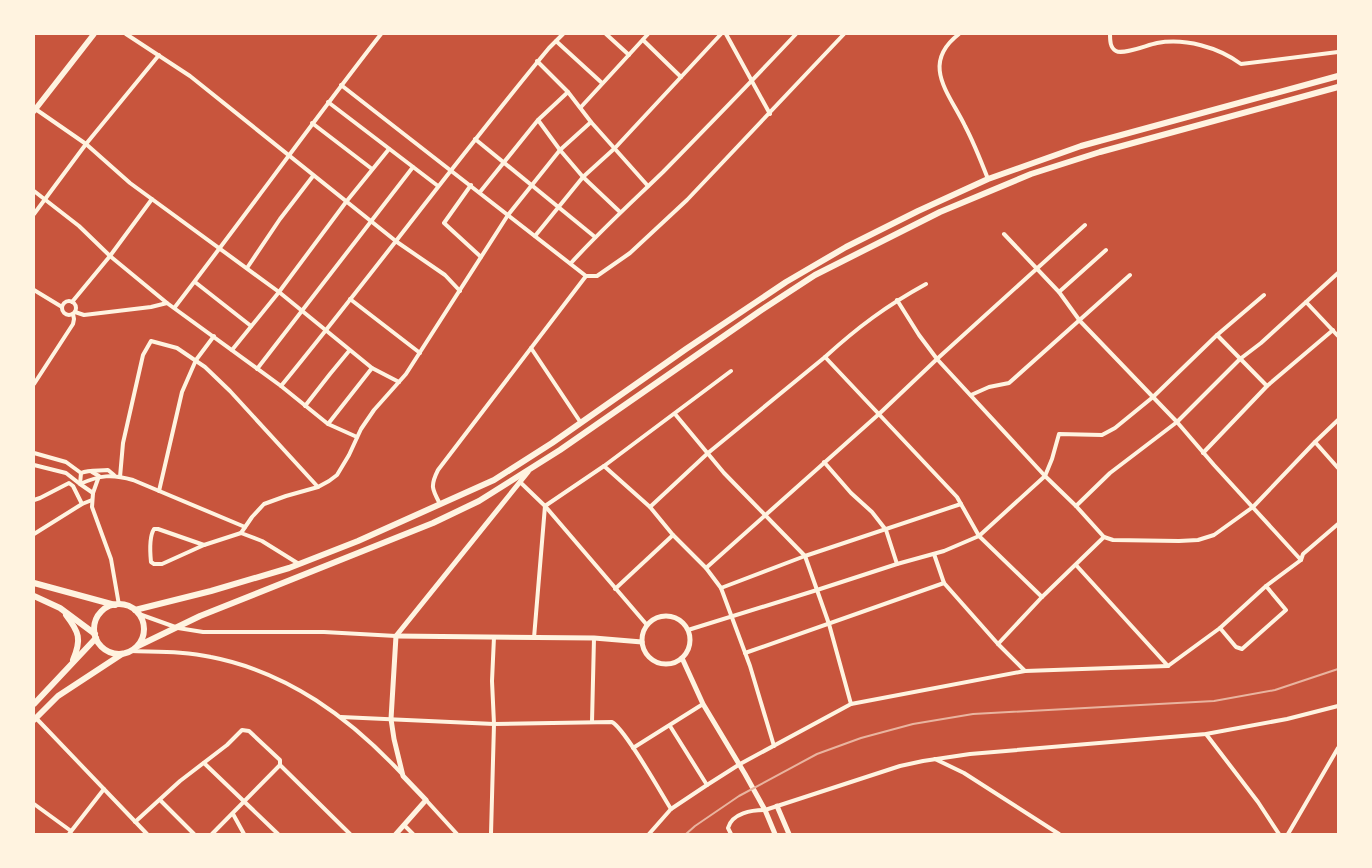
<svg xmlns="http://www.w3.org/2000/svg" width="1372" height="868" viewBox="0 0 1372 868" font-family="Raleway,sans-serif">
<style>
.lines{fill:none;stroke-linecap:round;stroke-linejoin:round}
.minor{stroke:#fff3e0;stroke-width:4}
.tertiary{stroke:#fff3e0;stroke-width:5}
.secondary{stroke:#fff3e0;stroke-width:5.5}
.primary{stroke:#fff3e0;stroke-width:6}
.rail{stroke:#e9b49f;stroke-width:2}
</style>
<rect width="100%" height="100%" fill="#c8553d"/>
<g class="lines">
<g class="minor">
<path d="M126 34 190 76 397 242 445 275 460 291"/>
<path d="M606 34 629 55"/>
<path d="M726 34 770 114"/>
<path d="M959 34C920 64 949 93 965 126 974 143 981 161 988 179"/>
<path d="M1110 34C1110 40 1110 48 1116 51 1123 55 1147 45 1157 43 1185 38 1218 47 1241 64L1338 52"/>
<path d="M643 40 681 77"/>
<path d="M556 41 602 83"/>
<path d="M537 61 568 92 591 122 648 186"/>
<path d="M341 85 586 276H597L630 253 687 200 844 34"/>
<path d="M328 102 438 186"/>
<path d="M581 107 648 34"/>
<path d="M34 108 86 144 130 183 279 292 372 368 399 382"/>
<path d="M538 120 560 150 583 177 620 212"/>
<path d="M312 123 372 169"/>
<path d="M475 139 595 237"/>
<path d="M471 185 444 223 481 257"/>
<path d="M34 191 79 226 110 256 167 303 281 386 328 424 357 437"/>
<path d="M480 192 538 120 568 92"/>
<path d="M34 214 86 144 159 55"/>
<path d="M1004 234 1059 292 1080 321 1177 422 1214 465 1301 560"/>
<path d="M535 236 583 177 615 148 721 34"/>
<path d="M571 263C600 231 632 202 663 172 708 126 752 81 796 34"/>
<path d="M247 268 280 219 313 176"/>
<path d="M195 282 251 326"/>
<path d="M926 284C886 306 858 327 825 357L957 497 979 536 1042 597"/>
<path d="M34 290 62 307"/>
<path d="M1059 292 1106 250"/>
<path d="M350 299 420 353"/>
<path d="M897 300 919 335 937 359 1045 476 1076 506 1104 537"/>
<circle cx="69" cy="308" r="7"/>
<path d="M72 302 110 256 152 199"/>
<path d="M1306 302 1338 336"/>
<path d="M175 307C245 216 311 124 381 34"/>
<path d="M75 312 84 315 151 307 167 303"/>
<path d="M1217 335 1267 386"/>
<path d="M531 348 581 423"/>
<path d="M232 350 279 292 346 202 389 149"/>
<path d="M257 369 413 167"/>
<path d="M34 384 73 324 74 319 73 314"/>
<path d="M281 386C372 275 457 159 549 48L563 34"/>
<path d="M971 395 989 387 1009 383 1130 275"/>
<path d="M305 406 330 374 349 351"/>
<path d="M675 414 724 473 805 556 829 624 851 704"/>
<path d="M328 424 372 368"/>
<path d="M1315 442 1338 468"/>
<path d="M34 453 66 462 81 473C89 470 99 471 108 470L114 475"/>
<path d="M1203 453 1267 386 1333 330"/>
<path d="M824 462 851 493 872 512 886 530 897 564"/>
<path d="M34 465 66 473 80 484C100 475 112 474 133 480L245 527"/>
<path d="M604 466 650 507 673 535 706 568 721 588 750 666 774 746"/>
<path d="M92 472 99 476 93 493 92 507 111 559 119 605"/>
<path d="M81 473 80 484 93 493"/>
<path d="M120 477 123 443 143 355 151 341 177 348 205 367 230 391 318 487"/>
<path d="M520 482 545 506 647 625"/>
<path d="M159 491 182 392 196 360 214 336"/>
<path d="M34 500 40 498 69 483 73 486 82 504"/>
<path d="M440 504C432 489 430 486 438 470L586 276"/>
<path d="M1076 506 1110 473 1177 422 1240 359 1261 343 1338 273"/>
<path d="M650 507 708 453 825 357"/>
<path d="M154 529H158L204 545 162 564H154L151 562C150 552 149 537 154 529Z"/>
<path d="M34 534 82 504 92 500"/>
<path d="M204 545 241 533"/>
<path d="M934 554 944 583 998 644 1025 671"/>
<path d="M299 564 262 541 241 533 252 517 264 504 286 496 318 487 329 481 337 475 349 455 361 429 374 410 406 374 508 215 560 150 591 122"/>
<path d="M1076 565 1168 666"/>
<path d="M706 568 879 414 937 359 1085 225"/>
<path d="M721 588 805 556 961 504"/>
<path d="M615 589 673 535"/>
<path d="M139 614 178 628 203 632H324L396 636"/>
<path d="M1220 628 1236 647 1242 649 1286 610 1266 586"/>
<path d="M688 630 817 590 897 564 944 551 979 536 1045 476 1052 459 1059 434 1102 435 1115 428 1153 397 1217 335 1264 295"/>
<path d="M534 638 545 506 604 466 731 371"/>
<path d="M998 644 1042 597 1104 537 1113 540 1179 541 1198 540 1214 535 1253 507 1315 442 1338 420"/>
<path d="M130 651C157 652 185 651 211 657 288 672 350 718 403 775"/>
<path d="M745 653 944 583"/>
<path d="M1168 666 1220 628 1266 586 1301 560 1303 554 1338 524"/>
<path d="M35 717 147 834"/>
<path d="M341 717 494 724 612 722C625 729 661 793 671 809"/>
<path d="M592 722 594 638"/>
<path d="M670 726 707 785"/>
<path d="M1206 734 1258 802 1279 834"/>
<path d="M633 748 703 704"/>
<path d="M935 759 964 773 1059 834"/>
<path d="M204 763 278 834"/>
<path d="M280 765 350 834"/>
<path d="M160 800 194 834"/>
<path d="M426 800 457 834"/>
<path d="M34 804 71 831"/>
<path d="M233 814 244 834"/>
<path d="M135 822 180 781 227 745 242 730 249 731 280 760V765L212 834"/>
<path d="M404 825 413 834"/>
<path d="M69 834 104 789"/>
<path d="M491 834 494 724 492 681 494 637"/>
<path d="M649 834 671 809 707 785 740 764 851 704 1025 671 1168 666"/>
<path d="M731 834 728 828C732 813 752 810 765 810L900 766 923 761 970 754 1206 734 1287 719 1338 706"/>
<path d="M1288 834 1338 748"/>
</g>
<g class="tertiary">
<circle cx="666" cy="640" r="24"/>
<path d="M396 636 594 638 642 642"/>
<path d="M682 658 703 704 745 774 765 810 775 834"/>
<path d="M777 806 789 834"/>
<path d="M396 834 426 800 403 776 394 739 391 719 396 636 528 472"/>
</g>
<path class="secondary" d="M34 111 94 34"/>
<g class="primary">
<path d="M34 583 115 605"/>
<path d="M34 596 60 608 95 634"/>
<circle cx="119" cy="629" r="25"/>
<path d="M135 610 211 591 289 568 358 541 494 480 552 443 686 349 786 282 846 247 918 211 988 179 1081 146 1338 76"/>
<path d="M66 615C79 632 82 639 73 660"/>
<path d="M138 646 200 616 433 523 479 501 560 450 760 311 815 275 940 212 1031 174 1100 152 1338 87"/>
<path d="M34 704 96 638"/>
<path d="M34 720 58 696 122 654"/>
</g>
<path class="rail" d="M686 834 695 826 739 796 817 754 861 738 913 724 973 714 1214 701 1275 690 1338 669"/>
</g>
<rect width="1372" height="868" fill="none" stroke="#fff3e0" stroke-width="70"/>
</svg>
